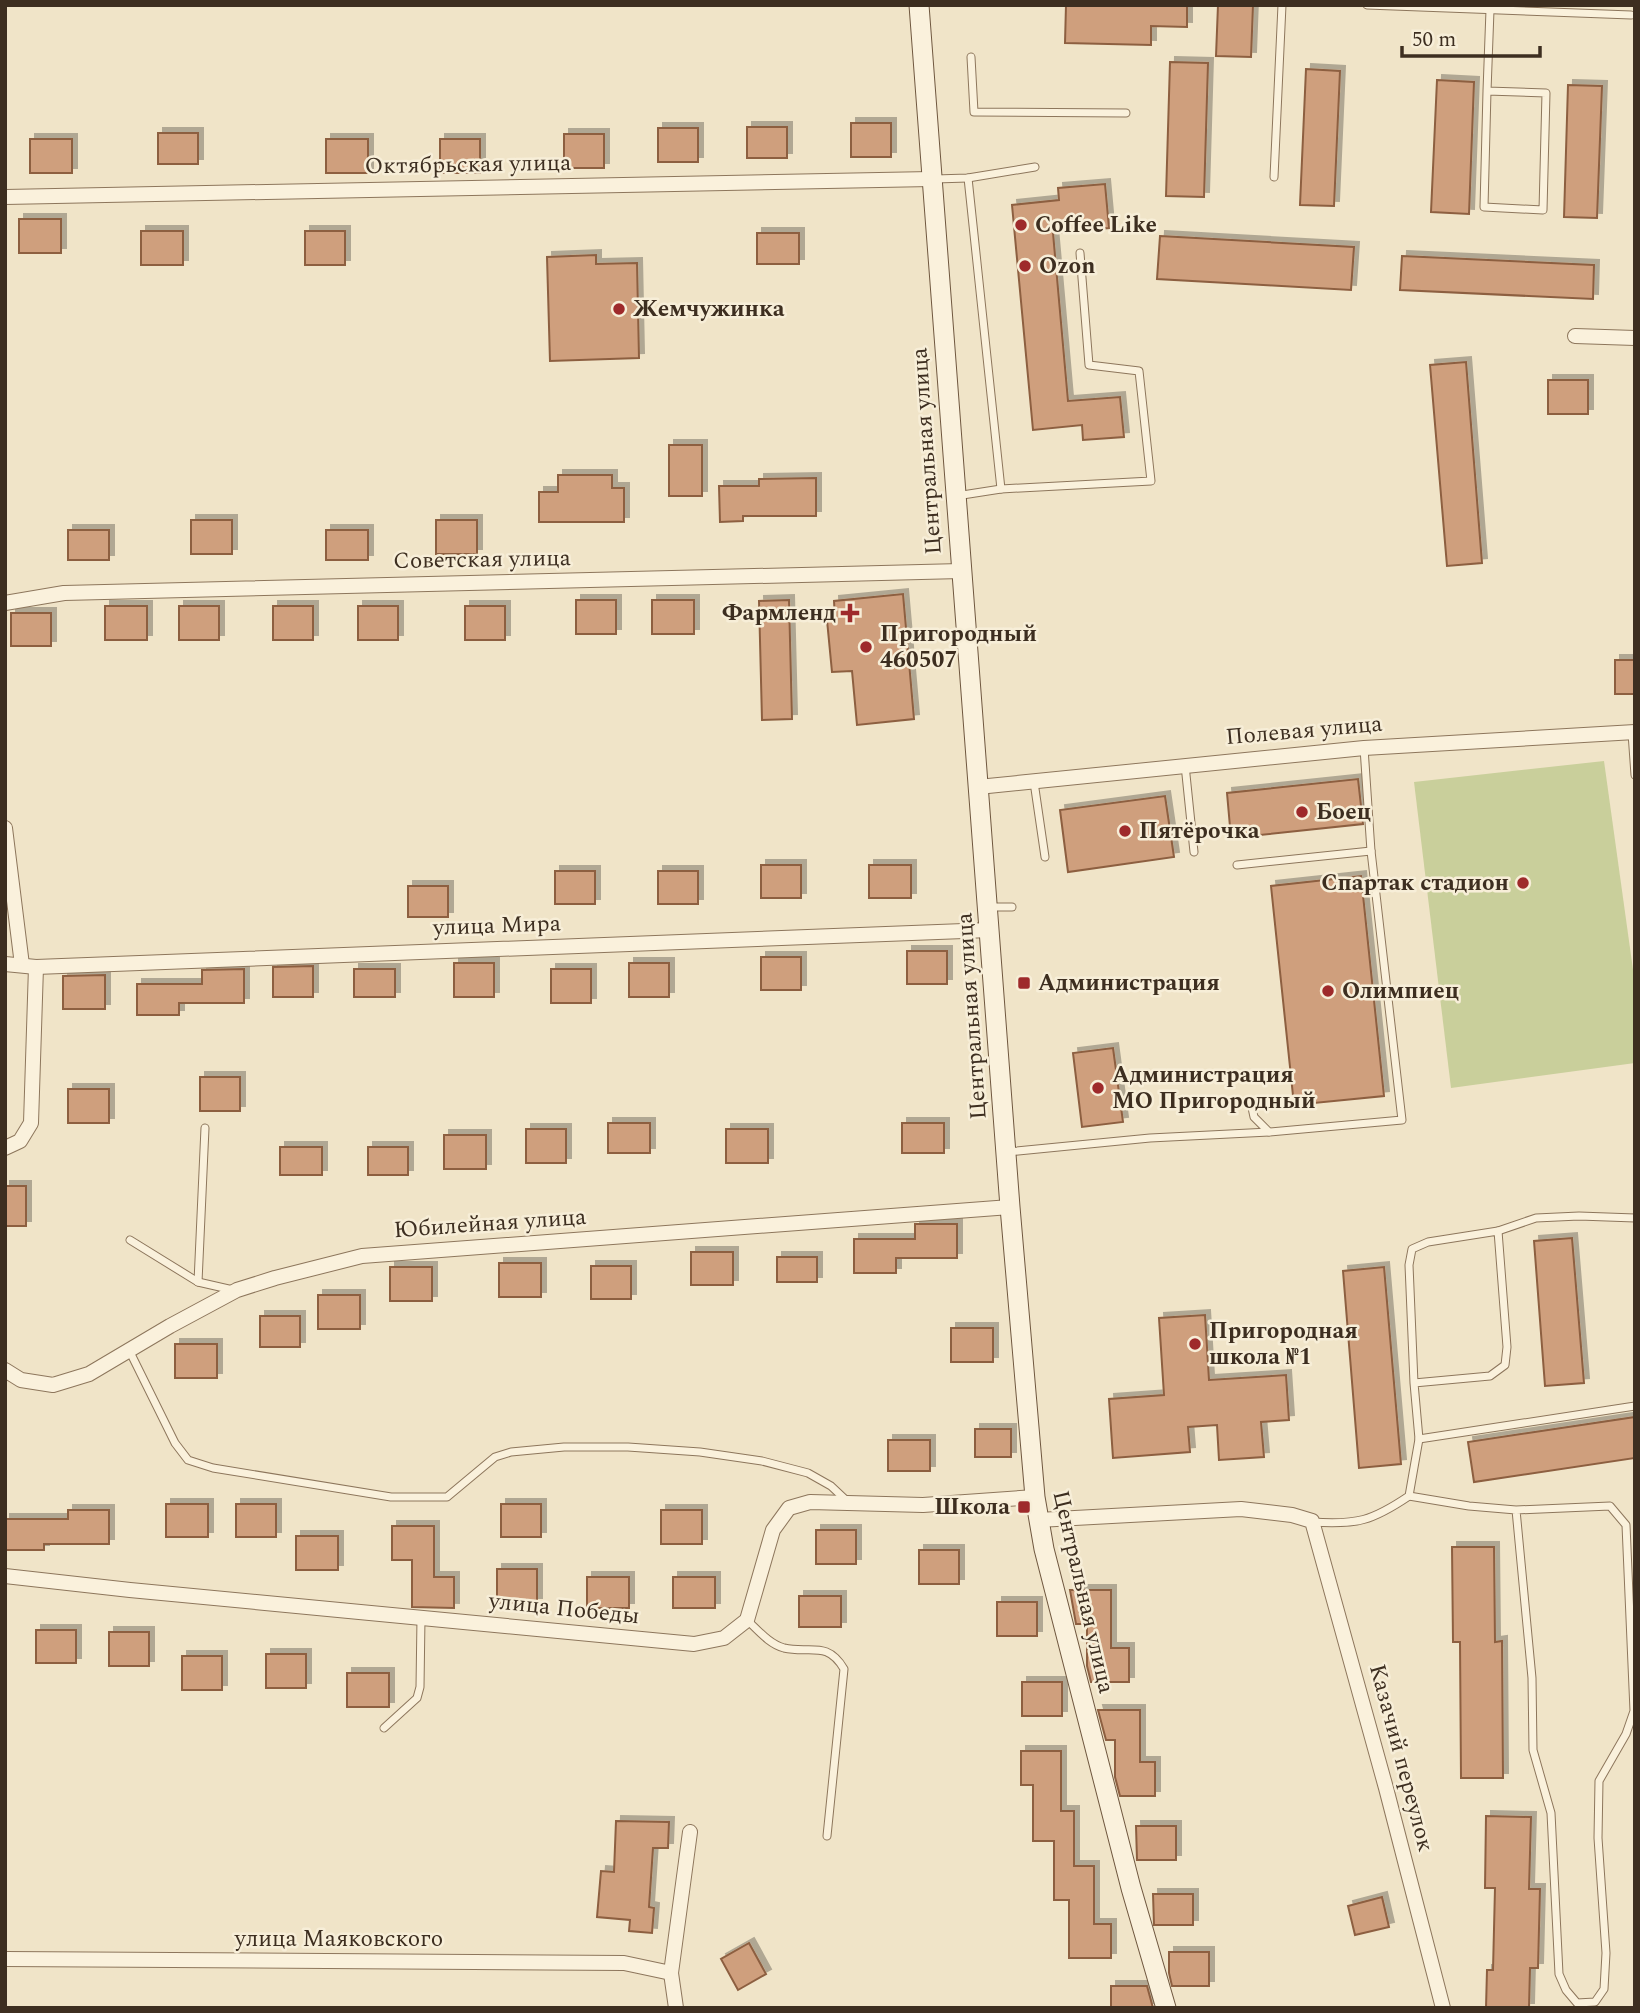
<svg xmlns="http://www.w3.org/2000/svg" width="1640" height="2013" viewBox="0 0 1640 2013" font-family="Spectral,serif">
<style>
.green{fill:#c9cf9b}
.building{fill:#cf9f7d;stroke:#8d5f41;stroke-width:2;filter:url(#shadow)}
.lines{fill:none;stroke-linecap:round;stroke-linejoin:round}
.lane-casing{stroke:#8d765c;stroke-width:9}
.street-casing{stroke:#8d765c;stroke-width:16}
.secondary-casing{stroke:#6f573f;stroke-width:21}
.lane{stroke:#faf1dc;stroke-width:7}
.street{stroke:#faf1dc;stroke-width:14}
.secondary{stroke:#faf1dc;stroke-width:19}
.poi-dot{fill:#9e2a2b;stroke:#f7eed8;stroke-width:2.5}
.labels{text-anchor:middle;dominant-baseline:central;stroke-width:5;stroke-linejoin:round;paint-order:stroke}
.street-label{font-size:23px;fill:#3d2e20;stroke:#f7eed8}
.poi-label{font-size:23px;font-weight:bold;fill:#3d2e20;stroke:#f7eed8;text-anchor:start}
</style>
<defs>
<filter id="shadow"><feDropShadow dx="5" dy="-5" stdDeviation="0" flood-color="#0004"/></filter>
</defs>
<rect width="100%" height="100%" fill="#f0e4c8"/>
<path class="green" d="M1604 761 1635 984V1063L1451 1088 1414 782Z"/>
<g class="building">
<path d="M1066 5H1187V27L1151 26V45L1065 43Z"/>
<path d="M1218 5H1253L1251 57 1216 56Z"/>
<path d="M1170 62 1208 63 1204 197 1166 196Z"/>
<path d="M1306 69 1340 71 1334 206 1300 205Z"/>
<path d="M1437 80 1474 82 1469 214 1431 212Z"/>
<path d="M1568 85 1602 86 1597 218 1564 217Z"/>
<rect x="851" y="123" width="40" height="34"/>
<rect x="747" y="127" width="40" height="31"/>
<rect x="658" y="128" width="40" height="34"/>
<rect x="158" y="133" width="40" height="31"/>
<rect x="564" y="134" width="40" height="34"/>
<rect x="30" y="139" width="42" height="34"/>
<rect x="326" y="139" width="42" height="34"/>
<rect x="440" y="139" width="40" height="34"/>
<path d="M1105 184 1109 228 1053 233 1068 401 1120 397 1124 437 1083 440 1082 425 1033 430 1012 205 1059 200 1058 188Z"/>
<rect x="19" y="219" width="42" height="34"/>
<rect x="141" y="231" width="42" height="34"/>
<rect x="305" y="231" width="40" height="34"/>
<rect x="757" y="233" width="42" height="31"/>
<path d="M1160 236 1354 247 1351 290 1157 279Z"/>
<path d="M596 255V264L637 263 639 358 550 361 547 257Z"/>
<path d="M1402 256 1594 265 1593 299 1400 290Z"/>
<path d="M1466 362 1482 563 1447 566 1430 365Z"/>
<rect x="1548" y="380" width="40" height="34"/>
<rect x="669" y="445" width="33" height="51"/>
<path d="M558 475H612V488H624V522H539V492H558Z"/>
<path d="M816 478V516H743V521L720 522 719 486H759V479Z"/>
<rect x="191" y="520" width="41" height="34"/>
<rect x="436" y="520" width="41" height="34"/>
<rect x="68" y="530" width="41" height="30"/>
<rect x="326" y="530" width="42" height="30"/>
<path d="M903 594 914 719 857 725 852 671 832 672 827 620 835 619 834 601Z"/>
<rect x="576" y="600" width="40" height="34"/>
<rect x="652" y="600" width="42" height="34"/>
<path d="M789 600 792 719 762 720 759 601Z"/>
<rect x="105" y="606" width="42" height="34"/>
<rect x="179" y="606" width="40" height="34"/>
<rect x="273" y="606" width="40" height="34"/>
<rect x="358" y="606" width="40" height="34"/>
<rect x="465" y="606" width="40" height="34"/>
<rect x="11" y="613" width="40" height="33"/>
<rect x="1615" y="660" width="20" height="34"/>
<path d="M1358 779 1363 824 1231 838 1227 793Z"/>
<path d="M1165 796 1174 857 1068 872 1060 810Z"/>
<rect x="761" y="865" width="40" height="33"/>
<rect x="869" y="865" width="42" height="33"/>
<rect x="555" y="871" width="40" height="33"/>
<rect x="658" y="871" width="40" height="33"/>
<path d="M1361 876 1384 1096 1294 1105 1271 886Z"/>
<rect x="408" y="886" width="40" height="31"/>
<rect x="907" y="951" width="40" height="33"/>
<rect x="761" y="957" width="40" height="33"/>
<rect x="454" y="963" width="40" height="34"/>
<rect x="629" y="963" width="40" height="34"/>
<path d="M313 966V997H273V967Z"/>
<path d="M244 969V1003H179V1015H137V984H202V970Z"/>
<rect x="354" y="969" width="41" height="28"/>
<rect x="551" y="969" width="40" height="34"/>
<path d="M105 975V1009H63V976Z"/>
<path d="M1113 1048 1123 1122 1082 1127 1073 1053Z"/>
<rect x="200" y="1077" width="40" height="34"/>
<rect x="68" y="1089" width="41" height="34"/>
<rect x="608" y="1123" width="42" height="30"/>
<rect x="902" y="1123" width="42" height="30"/>
<rect x="526" y="1129" width="40" height="34"/>
<rect x="726" y="1129" width="42" height="34"/>
<rect x="444" y="1135" width="42" height="34"/>
<rect x="280" y="1147" width="42" height="28"/>
<rect x="368" y="1147" width="40" height="28"/>
<rect x="5" y="1186" width="21" height="40"/>
<path d="M915 1224H957V1258H896V1273H854V1239H915Z"/>
<path d="M1572 1238 1584 1383 1545 1386 1534 1241Z"/>
<rect x="691" y="1252" width="42" height="33"/>
<rect x="777" y="1257" width="40" height="25"/>
<rect x="499" y="1263" width="42" height="34"/>
<rect x="591" y="1266" width="40" height="33"/>
<rect x="390" y="1267" width="42" height="34"/>
<path d="M1384 1267 1401 1464 1359 1468 1343 1271Z"/>
<rect x="318" y="1295" width="42" height="34"/>
<path d="M1205 1315 1209 1380 1286 1375 1289 1420 1261 1422 1264 1457 1219 1460 1217 1425 1188 1427 1190 1452 1113 1458 1109 1399 1164 1395 1159 1318Z"/>
<rect x="260" y="1316" width="40" height="31"/>
<rect x="951" y="1328" width="42" height="34"/>
<rect x="175" y="1344" width="42" height="34"/>
<path d="M1635 1417V1458L1474 1482 1468 1442Z"/>
<rect x="975" y="1429" width="36" height="28"/>
<rect x="888" y="1440" width="42" height="31"/>
<rect x="166" y="1504" width="42" height="33"/>
<rect x="236" y="1504" width="40" height="33"/>
<rect x="501" y="1504" width="40" height="33"/>
<path d="M68 1510H109V1544H44V1550H5V1519H68Z"/>
<rect x="661" y="1510" width="41" height="34"/>
<path d="M392 1526H434V1577H454V1608L412 1607V1560H392Z"/>
<rect x="816" y="1530" width="40" height="34"/>
<rect x="296" y="1536" width="42" height="34"/>
<path d="M1452 1547H1494L1495 1642 1502 1641 1503 1778H1461L1460 1642H1453Z"/>
<rect x="919" y="1550" width="40" height="34"/>
<rect x="497" y="1569" width="40" height="34"/>
<rect x="587" y="1577" width="42" height="31"/>
<rect x="673" y="1577" width="42" height="31"/>
<path d="M1070 1590H1111V1648H1129V1682H1091L1087 1666V1624H1076Z"/>
<rect x="799" y="1596" width="42" height="31"/>
<rect x="997" y="1602" width="40" height="34"/>
<rect x="36" y="1630" width="40" height="33"/>
<rect x="109" y="1632" width="40" height="34"/>
<rect x="266" y="1654" width="40" height="34"/>
<rect x="182" y="1656" width="40" height="34"/>
<rect x="347" y="1673" width="42" height="34"/>
<rect x="1022" y="1682" width="40" height="34"/>
<path d="M1098 1710H1140V1762H1155V1796H1120L1115 1777V1740H1106Z"/>
<path d="M1021 1751H1061V1811H1074V1866H1094V1924H1111V1958H1069V1900H1054V1841H1033V1785H1021Z"/>
<path d="M1486 1816 1531 1817 1529 1889H1540L1538 1968H1530L1529 2008H1486L1487 1970H1493L1495 1888H1485Z"/>
<path d="M616 1821 669 1822 668 1848H653L649 1907 654 1908 652 1933 629 1931 630 1920 597 1917 601 1871 614 1872Z"/>
<path d="M1136 1826H1176V1860H1137Z"/>
<path d="M1153 1894H1193V1925H1154Z"/>
<path d="M1382 1897 1389 1927 1355 1935 1348 1906Z"/>
<path d="M749 1943 766 1974 738 1990 721 1959Z"/>
<path d="M1169 1952H1209V1986H1172L1169 1973Z"/>
<path d="M1111 1986H1147L1153 2008H1111Z"/>
</g>
<g class="lines">
<g class="lane-casing">
<g id="lane">
<path d="M1367 5 1631 15"/>
<path d="M971 57 974 112 1126 113"/>
<path d="M1487 91 1484 207 1543 210 1546 93 1487 91 1490 10"/>
<path d="M1274 177 1282 5"/>
<path d="M968 178 1001 489"/>
<path d="M935 179 968 178 1035 167"/>
<path d="M956 496 1001 489 1151 481 1139 371 1089 365 1080 253"/>
<path d="M1632 733 1635 775"/>
<path d="M1185 765 1194 852"/>
<path d="M1034 782 1045 857"/>
<path d="M1237 865 1371 851"/>
<path d="M989 907H1012"/>
<path d="M1251 1103 1254 1117 1269 1132 1402 1120 1371 851 1364 748"/>
<path d="M1007 1152 1150 1138 1269 1132"/>
<path d="M1498 1231 1536 1218 1579 1216 1635 1218"/>
<path d="M130 1240 198 1282 233 1290"/>
<path d="M198 1282 205 1128"/>
<path d="M130 1352 175 1443 188 1460 213 1468 391 1497H447L495 1457 511 1452 564 1447H628L700 1452 762 1461 808 1473 831 1486 848 1502"/>
<path d="M1419 1439 1635 1406"/>
<path d="M1409 1496 1469 1506 1516 1510 1610 1506 1626 1525 1634 1711 1626 1734 1599 1781 1598 1838 1606 1953 1604 1989 1595 2002 1577 2003 1566 1990 1559 1974 1551 1813 1533 1750 1532 1678 1516 1510"/>
<path d="M1312 1522C1357 1525 1372 1521 1409 1496L1419 1439 1414 1383 1409 1265 1412 1249 1428 1242 1498 1231 1507 1347 1505 1365 1490 1376 1414 1383"/>
<path d="M747 1620C758 1630 769 1644 784 1648 810 1654 827 1640 844 1669L827 1836"/>
<path d="M384 1728 417 1698 420 1687 421 1618"/>
</g>
</g>
<g class="street-casing">
<g id="street">
<path d="M5 197 931 179"/>
<path d="M1575 336 1635 338"/>
<path d="M5 603 64 593 961 571"/>
<path d="M978 787 1364 748 1635 732"/>
<path d="M5 828 22 965"/>
<path d="M5 964 36 967 990 930"/>
<path d="M5 1148 20 1141 31 1123 36 967"/>
<path d="M5 1370 21 1380 53 1385 89 1374 170 1326 237 1290 275 1278 362 1256 1010 1207"/>
<path d="M1038 1520 1241 1509 1292 1515 1312 1521 1386 1788 1443 2008"/>
<path d="M5 1576 130 1590 694 1644 724 1638 747 1620 773 1530 789 1508 810 1502 923 1505 1035 1497"/>
<path d="M5 1959 624 1963 671 1973"/>
<path d="M676 2008 671 1973 690 1832"/>
</g>
</g>
<g class="secondary-casing">
<path id="secondary" d="M919 5 1010 1207 1035 1497 1044 1549 1131 1888 1166 2008"/>
</g>
<use href="#lane" class="lane"/>
<use href="#street" class="street"/>
<use href="#secondary" class="secondary"/>
</g>
<g class="poi-dot">
<circle cx="1021" cy="225" r="7"/>
<circle cx="1025" cy="266" r="7"/>
<circle cx="619" cy="309" r="7"/>
<path d="M846.5 602.5h7v7h7v7h-7v7h-7v-7h-7v-7h7z"/>
<circle cx="866" cy="647" r="7"/>
<circle cx="1302" cy="812" r="7"/>
<circle cx="1125" cy="831" r="7"/>
<circle cx="1523" cy="883" r="7"/>
<rect x="1017" y="976" width="14" height="14" rx="3.5"/>
<circle cx="1328" cy="991" r="7"/>
<circle cx="1098" cy="1088" r="7"/>
<circle cx="1195" cy="1344" r="7"/>
<rect x="1017" y="1500" width="14" height="14" rx="3.5"/>
</g>
<g class="labels">
<g class="street-label">
<text transform="translate(468 165) rotate(-1)">Октябрьская улица</text>
<text transform="translate(927 451) rotate(-94)">Центральная улица</text>
<text transform="translate(482 560) rotate(-1)">Советская улица</text>
<text transform="translate(1304 731) rotate(-5)">Полевая улица</text>
<text transform="translate(497 926) rotate(-2)">улица Мира</text>
<text transform="translate(972 1016) rotate(-94)">Центральная улица</text>
<text transform="translate(490 1224) rotate(-4)">Юбилейная улица</text>
<text transform="translate(1083 1592) rotate(77)">Центральная улица</text>
<text transform="translate(564 1609) rotate(6)">улица Победы</text>
<text transform="translate(1401 1758) rotate(75)">Казачий переулок</text>
<text x="339" y="1939">улица Маяковского</text>
</g>
<g class="poi-label">
<text x="1035" y="225">Coffee Like</text>
<text x="1039" y="266">Ozon</text>
<text x="633" y="309">Жемчужинка</text>
<text x="836" y="613" text-anchor="end">Фармленд</text>
<text x="880" y="634">Пригородный<tspan x="880" dy="26">460507</tspan></text>
<text x="1316" y="812">Боец</text>
<text x="1139" y="831">Пятёрочка</text>
<text x="1509" y="883" text-anchor="end">Спартак стадион</text>
<text x="1038" y="983">Администрация</text>
<text x="1342" y="991">Олимпиец</text>
<text x="1112" y="1075">Администрация<tspan x="1112" dy="26">МО Пригородный</tspan></text>
<text x="1209" y="1331">Пригородная<tspan x="1209" dy="26">школа №1</tspan></text>
<text x="1010" y="1507" text-anchor="end">Школа</text>
</g>
</g>
<rect width="1640" height="2013" fill="none" stroke="#3d2e20" stroke-width="14"/>
<path d="M1402 46v10h138v-10" fill="none" stroke="#3d2e20" stroke-width="3.5"/>
<text x="1412" y="46" font-size="21" fill="#3d2e20" stroke="#f7eed8" stroke-width="5" paint-order="stroke">50 m</text>
</svg>
